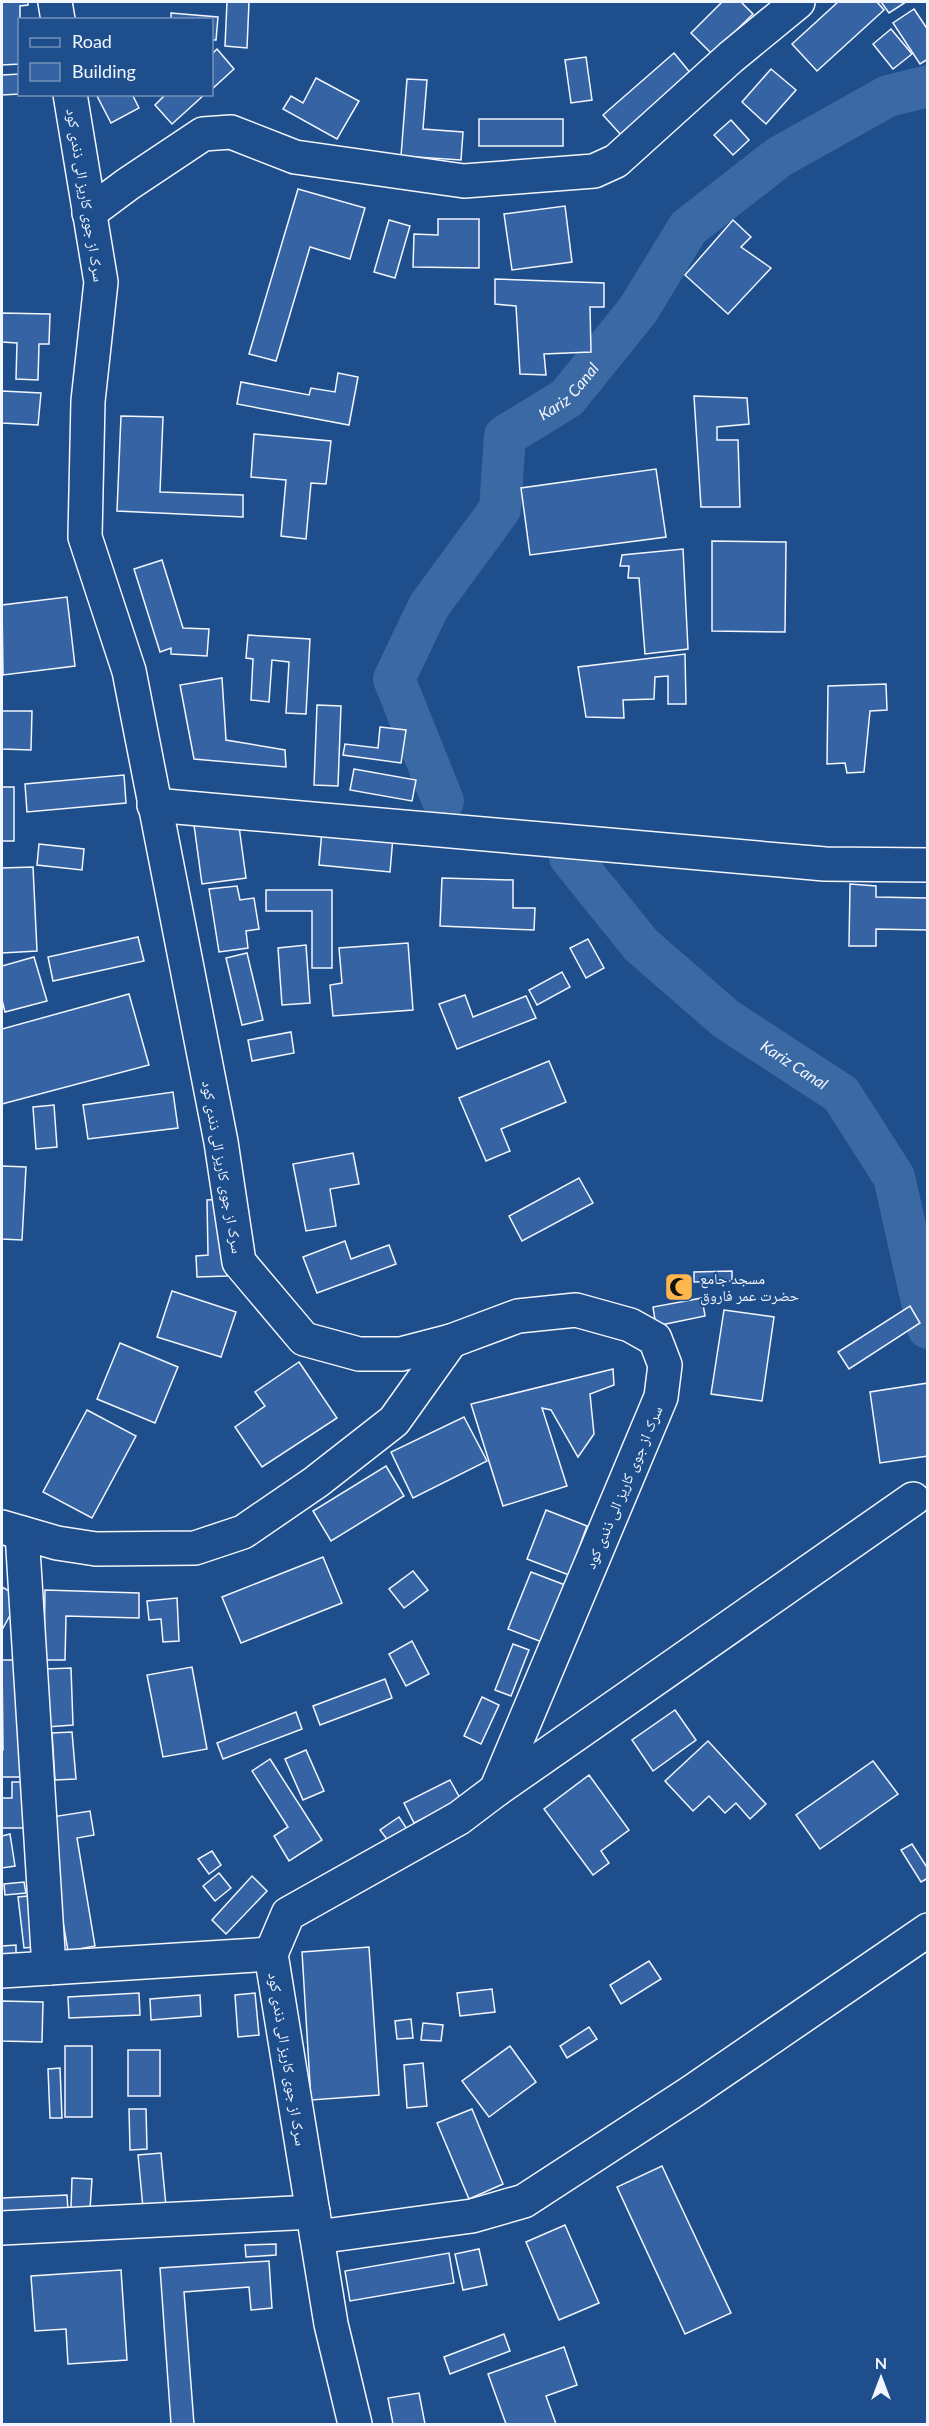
<svg xmlns="http://www.w3.org/2000/svg" width="929" height="2426" viewBox="0 0 929 2426" font-family="Lato,'Noto Naskh Arabic',sans-serif">
<style>
.lines{fill:none;stroke-linecap:round;stroke-linejoin:round}
.canal{stroke:#3b69a3;stroke-width:42}
.building{fill:#3563a3;stroke:#f2f6ff;stroke-width:1.5}
.minor-casing{stroke:#f2f6ff;stroke-width:36}
.tertiary-casing{stroke:#f2f6ff;stroke-width:36}
.minor{stroke:#1f4e8c;stroke-width:33}
.tertiary{stroke:#1f4e8c;stroke-width:33}
.labels{text-anchor:middle;dominant-baseline:central;stroke-width:4.5;stroke-linejoin:round;paint-order:stroke}
.street-label{font-size:15px;fill:#f2f6ff;stroke:#1f4e8c}
.poi-label{font-size:15px;fill:#f2f6ff;stroke:#1f4e8c;text-anchor:start}
.water-label{font-size:16px;font-style:italic;fill:#f2f6ff;stroke:#1f4e8c}
</style>
<rect width="100%" height="100%" fill="#1f4e8c"/>
<g class="lines">
<g class="canal">
<path id="s1" d="M443 801 394 679 429 606 500 509 505 436 567 398 638 310 688 228 779 157 888 96 928 86"/>
<path id="s2" d="M570 857 641 945 726 1019 841 1094 894 1177 928 1328"/>
</g>
</g>
<g class="building">
<path d="M2 2H28V5L20 6V64L2 65Z"/>
<path d="M227 2H249L247 48 225 46Z"/>
<path d="M722 2H741L753 14 712 54 691 33Z"/>
<path d="M838 2H877L884 10 817 71 792 44Z"/>
<path d="M881 2H906L889 13Z"/>
<path d="M914 9 928 30V59L920 64 893 23Z"/>
<path d="M171 13 218 17 216 40H212V20H171Z"/>
<path d="M891 29 912 54 893 69 873 44Z"/>
<path d="M217 49 234 69 212 89V54Z"/>
<path d="M674 53 692 75 622 136 603 115Z"/>
<path d="M586 57 592 100 571 103 565 60Z"/>
<path d="M771 69 796 90 766 124 742 102Z"/>
<path d="M20 74V94L2 95V75Z"/>
<path d="M316 78 359 101 337 139 283 109 291 96 303 103Z"/>
<path d="M407 79 427 80 423 129 463 132 461 160 401 156Z"/>
<path d="M96 94H132L139 108 111 123Z"/>
<path d="M166 94H205L172 124 155 105Z"/>
<rect x="479" y="119" width="84" height="27"/>
<path d="M731 120 749 140 733 155 714 135Z"/>
<path d="M298 189 365 208 350 259 310 247 276 361 249 354Z"/>
<path d="M565 206 572 262 512 270 504 214Z"/>
<path d="M438 219H479V268L413 267 414 234 438 235Z"/>
<path d="M389 220 410 226 395 278 374 272Z"/>
<path d="M733 220 751 237 741 247 771 268 728 314 685 275Z"/>
<path d="M495 279 604 283V307H590L591 352 544 354 546 375 520 374 516 306 495 304Z"/>
<path d="M2 313 50 314 49 344H39L38 380 16 379 17 343 2 342Z"/>
<path d="M338 373 358 377 349 425 237 404 241 382 309 395 311 388 335 392Z"/>
<path d="M2 391 41 393 38 425 2 423Z"/>
<path d="M694 396 747 398 749 424 717 427V440H738L740 507H701Z"/>
<path d="M121 416 163 417 160 492 243 495V517L117 511Z"/>
<path d="M254 434 331 441 326 484 311 483 306 539 281 536 286 480 251 477Z"/>
<path d="M656 469 666 537 530 555 521 488Z"/>
<path d="M712 541 786 542 785 632 712 631Z"/>
<path d="M683 549 688 649 645 654 639 578H628L629 566H620L622 555Z"/>
<path d="M162 560 183 628 209 629 207 656 171 654V648L160 652 134 569Z"/>
<path d="M67 597 75 666 3 675 2 605Z"/>
<path d="M248 635 310 639 306 714 286 713 289 662 272 660 269 702 251 700 253 659 246 658Z"/>
<path d="M685 654 686 704H668V676L655 677 654 699 623 700 624 718 586 717 578 667Z"/>
<path d="M222 678 226 740 285 750 286 767 194 759 180 685Z"/>
<path d="M886 684 887 710 870 711 864 772 847 773 845 763 827 764 828 686Z"/>
<path d="M317 705 341 706 338 786 314 785Z"/>
<path d="M2 711H32L31 750 2 749Z"/>
<path d="M380 727 406 730 401 763 343 755 345 744 378 748Z"/>
<path d="M354 769 416 780 412 801 350 790Z"/>
<path d="M124 775 126 803 27 812 25 784Z"/>
<rect x="2" y="787" width="12" height="54"/>
<path d="M238 819 246 878 202 884 194 825Z"/>
<path d="M322 830 393 837 390 872 319 865Z"/>
<path d="M39 844 84 849 82 870 37 865Z"/>
<path d="M33 867 37 951 2 953V868Z"/>
<path d="M442 878 513 880V908H535L534 930 440 926Z"/>
<path d="M850 884 876 886V897L928 898V930L876 929V946H849Z"/>
<path d="M237 886 240 900 254 898 259 929 246 931 248 948 219 952 209 889Z"/>
<path d="M266 890H332V968H312V911H266Z"/>
<path d="M138 937 144 961 53 981 48 957Z"/>
<path d="M588 939 604 968 586 978 570 948Z"/>
<path d="M408 943 413 1010 333 1016 330 985 342 983 339 948Z"/>
<path d="M306 945 310 1003 282 1005 278 948Z"/>
<path d="M247 953 263 1020 242 1025 226 958Z"/>
<path d="M34 957 47 1001 5 1012 2 1000V966Z"/>
<path d="M562 972 570 987 537 1005 529 990Z"/>
<path d="M129 994 149 1065 2 1104V1029Z"/>
<path d="M465 995 473 1017 526 996 536 1018 457 1049 439 1004Z"/>
<path d="M291 1032 294 1053 252 1061 248 1040Z"/>
<path d="M549 1061 566 1102 501 1129 510 1151 486 1161 459 1098Z"/>
<path d="M173 1092 178 1128 88 1139 83 1105Z"/>
<path d="M54 1105 57 1147 36 1149 33 1107Z"/>
<path d="M353 1153 359 1184 330 1189 336 1226 306 1231 293 1164Z"/>
<path d="M2 1166 26 1167 22 1240 2 1239Z"/>
<path d="M579 1178 593 1203 522 1241 509 1216Z"/>
<path d="M224 1199 227 1276 197 1277 196 1256 208 1255 207 1200Z"/>
<path d="M345 1241 351 1259 389 1245 396 1264 317 1293 303 1257Z"/>
<path d="M732 1271V1281L694 1282V1272Z"/>
<path d="M172 1291 236 1312 221 1357 157 1337Z"/>
<path d="M702 1298 705 1316 656 1326 653 1307Z"/>
<path d="M910 1306 920 1323 849 1369 838 1352Z"/>
<path d="M724 1310 774 1317 762 1401 711 1394Z"/>
<path d="M120 1343 178 1367 155 1423 97 1399Z"/>
<path d="M299 1362 337 1418 262 1467 235 1427 265 1406 255 1392Z"/>
<path d="M613 1369 614 1385 590 1394 594 1434 578 1457 551 1410 542 1408 567 1486 503 1506 471 1404Z"/>
<path d="M928 1383V1456L880 1463 870 1392Z"/>
<path d="M87 1410 136 1436 92 1518 43 1492Z"/>
<path d="M464 1417 487 1461 413 1498 391 1452Z"/>
<path d="M386 1466 404 1496 331 1541 313 1511Z"/>
<path d="M546 1510 587 1526 569 1575 527 1559Z"/>
<path d="M323 1557 342 1603 241 1643 222 1597Z"/>
<path d="M413 1571 428 1590 404 1608 389 1589Z"/>
<path d="M531 1572 565 1585 542 1642 508 1629Z"/>
<path d="M2 1587 20 1597 2 1630Z"/>
<path d="M45 1590 139 1593V1618L66 1616 65 1660H44Z"/>
<path d="M177 1598 179 1641 163 1642 161 1619 149 1620 147 1601Z"/>
<path d="M412 1641 429 1674 406 1686 389 1654Z"/>
<path d="M513 1644 529 1650 511 1696 495 1690Z"/>
<path d="M2 1660H25V1777H2V1750H3Z"/>
<path d="M192 1667 207 1749 163 1757 147 1675Z"/>
<path d="M71 1668 73 1725 47 1727 45 1669Z"/>
<path d="M385 1679 392 1698 320 1725 313 1706Z"/>
<path d="M482 1697 499 1705 481 1744 464 1736Z"/>
<path d="M675 1710 696 1740 653 1771 632 1740Z"/>
<path d="M296 1712 302 1729 223 1759 217 1743Z"/>
<path d="M72 1732 76 1779 55 1780 52 1733Z"/>
<path d="M708 1741 766 1804 750 1819 736 1803 725 1813 709 1796 693 1811 665 1781Z"/>
<path d="M306 1750 324 1791 303 1800 285 1759Z"/>
<path d="M270 1759 322 1840 289 1861 274 1836 288 1827 252 1771Z"/>
<path d="M873 1761 898 1794 820 1849 796 1815Z"/>
<path d="M589 1775 629 1830 601 1851 609 1863 593 1875 544 1809Z"/>
<path d="M450 1780 461 1800 414 1823 404 1803Z"/>
<path d="M12 1782H29V1828H2V1798H12Z"/>
<path d="M90 1811 94 1835 77 1838 95 1946 68 1951 45 1818Z"/>
<path d="M399 1817 407 1829 389 1842 380 1830Z"/>
<path d="M10 1834 15 1866 2 1868V1836Z"/>
<path d="M912 1844 928 1869V1878L921 1882 901 1850Z"/>
<path d="M212 1851 221 1865 209 1874 198 1859Z"/>
<path d="M219 1873 231 1888 215 1901 203 1886Z"/>
<path d="M252 1876 267 1891 226 1934 212 1920Z"/>
<path d="M24 1882 26 1893 5 1895 4 1884Z"/>
<path d="M38 1895 43 1946 24 1948 18 1897Z"/>
<path d="M16 1945V1964H2V1946Z"/>
<path d="M369 1947 379 2095 311 2100 302 1952Z"/>
<path d="M649 1961 661 1979 621 2004 610 1985Z"/>
<path d="M492 1989 495 2012 460 2016 457 1993Z"/>
<path d="M139 1993 140 2015 69 2018 68 1997Z"/>
<path d="M255 1993 259 2035 238 2037 235 1995Z"/>
<path d="M200 1995 201 2016 151 2020 150 1999Z"/>
<path d="M2 2001 43 2002 42 2042 2 2041Z"/>
<path d="M411 2019 413 2038 397 2039 395 2021Z"/>
<path d="M423 2023 443 2025 441 2041 421 2040Z"/>
<path d="M589 2027 597 2039 567 2058 560 2046Z"/>
<rect x="65" y="2046" width="27" height="71"/>
<path d="M510 2046 536 2082 489 2117 462 2081Z"/>
<rect x="128" y="2050" width="32" height="46"/>
<path d="M423 2063 427 2106 407 2108 404 2065Z"/>
<path d="M60 2068 62 2118H50L48 2069Z"/>
<path d="M129 2109H146L147 2149 130 2150Z"/>
<path d="M472 2109 503 2184 469 2199 437 2123Z"/>
<path d="M161 2153 166 2206 143 2208 138 2155Z"/>
<path d="M662 2166 731 2313 685 2334 617 2187Z"/>
<path d="M72 2178 92 2179 90 2209 71 2208Z"/>
<path d="M67 2195 68 2210 2 2213V2198Z"/>
<path d="M565 2225 599 2303 559 2320 526 2242Z"/>
<path d="M276 2244V2255L246 2257 245 2245Z"/>
<path d="M479 2249 487 2285 463 2290 455 2254Z"/>
<path d="M449 2253 454 2283 350 2301 345 2271Z"/>
<path d="M269 2261 272 2308 251 2310 249 2287 184 2292 194 2424H171L160 2268Z"/>
<path d="M121 2270 127 2360 68 2364 66 2329 35 2331 31 2276Z"/>
<path d="M504 2334 510 2351 450 2374 444 2357Z"/>
<path d="M564 2347 577 2385 546 2396 556 2424H506L488 2374Z"/>
<path d="M419 2393 425 2424H393L388 2398Z"/>
</g>
<g class="lines">
<g class="minor-casing">
<g id="minor">
<path d="M89 213 128 184 203 134 231 132 295 157 464 181 594 171 616 161 731 57 798 2"/>
<path d="M2 1527 57 1543 96 1549 195 1548 243 1532 316 1482 394 1421 451 1341"/>
<path d="M22 1533 49 1968"/>
<path d="M496 1790 913 1499"/>
<path d="M2 1971 271 1954"/>
<path d="M2 2228 313 2212"/>
<path d="M317 2237 472 2216 524 2201 690 2093 928 1930"/>
</g>
</g>
<g class="tertiary-casing">
<g id="tertiary">
<path d="M55 2 58 20"/>
<path d="M70 94 101 282 88 401 85 537 129 671 221 1142 239 1262 304 1339 359 1354H401L451 1341 518 1316 576 1310 630 1325 655 1339 665 1365 661 1397 496 1790 459 1818 288 1914 271 1954 331 2324 355 2424"/>
<path d="M154 805 825 864 928 865"/>
</g>
</g>
<use href="#minor" class="minor"/>
<use href="#tertiary" class="tertiary"/>
</g>
<defs>
<g id="mosque-square" transform="scale(1.5)"><rect x="-9" y="-9" width="18" height="18" rx="4" fill="#ffb74d" stroke="#1f4e8c"/><path d="M3.5-4.9A6 6 0 1 0 3.5 4.9A5 5 0 1 1 3.5-4.9Z" fill="#111"/></g>
</defs>
<g fill-rule="evenodd">
<use href="#mosque-square" x="679" y="1287"/>
</g>
<g class="labels">
<g class="street-label">
<text transform="translate(86 195) rotate(81)">سرک از جوی کاریز الی ذندی کود</text>
<text transform="translate(223 1167) rotate(80)">سرک از جوی کاریز الی ذندی کود</text>
<text transform="translate(623 1487) rotate(-67)">سرک از جوی کاریز الی ذندی کود</text>
<text transform="translate(288 2059) rotate(81)">سرک از جوی کاریز الی ذندی کود</text>
</g>
<g class="poi-label">
<text x="700" y="1278">مسجد جامع<tspan x="700" dy="17">حضرت عمر فاروق</tspan></text>
</g>
<g class="water-label">
<text stroke="none"><textPath href="#s1" startOffset="484">Kariz Canal</textPath></text>
<text stroke="none"><textPath href="#s2" startOffset="308">Kariz Canal</textPath></text>
</g>
</g>
<rect width="929" height="2426" fill="none" stroke="#f2f6ff" stroke-width="6"/>
<rect x="18" y="18" width="195" height="78" fill="#1f4e8c" stroke="#7391ba" stroke-width="1.5"/>
<rect x="30" y="38" width="30" height="9" fill="#1f4e8c" stroke="#7391ba" stroke-width="1.5"/>
<text x="72" y="48" font-size="18" fill="#f2f6ff">Road</text>
<rect x="30" y="63" width="30" height="18" fill="#3563a3" stroke="#7391ba" stroke-width="1.5"/>
<text x="72" y="78" font-size="18" fill="#f2f6ff">Building</text>
<g transform="translate(881 2378)" stroke="#1f4e8c" stroke-width="4.5" paint-order="stroke">
<path d="M0-4.5L10 22L0 15L-10 22Z" fill="#f2f6ff"/>
<text y="-9" font-size="16" font-weight="bold" text-anchor="middle" fill="#f2f6ff">N</text>
</g>
</svg>
